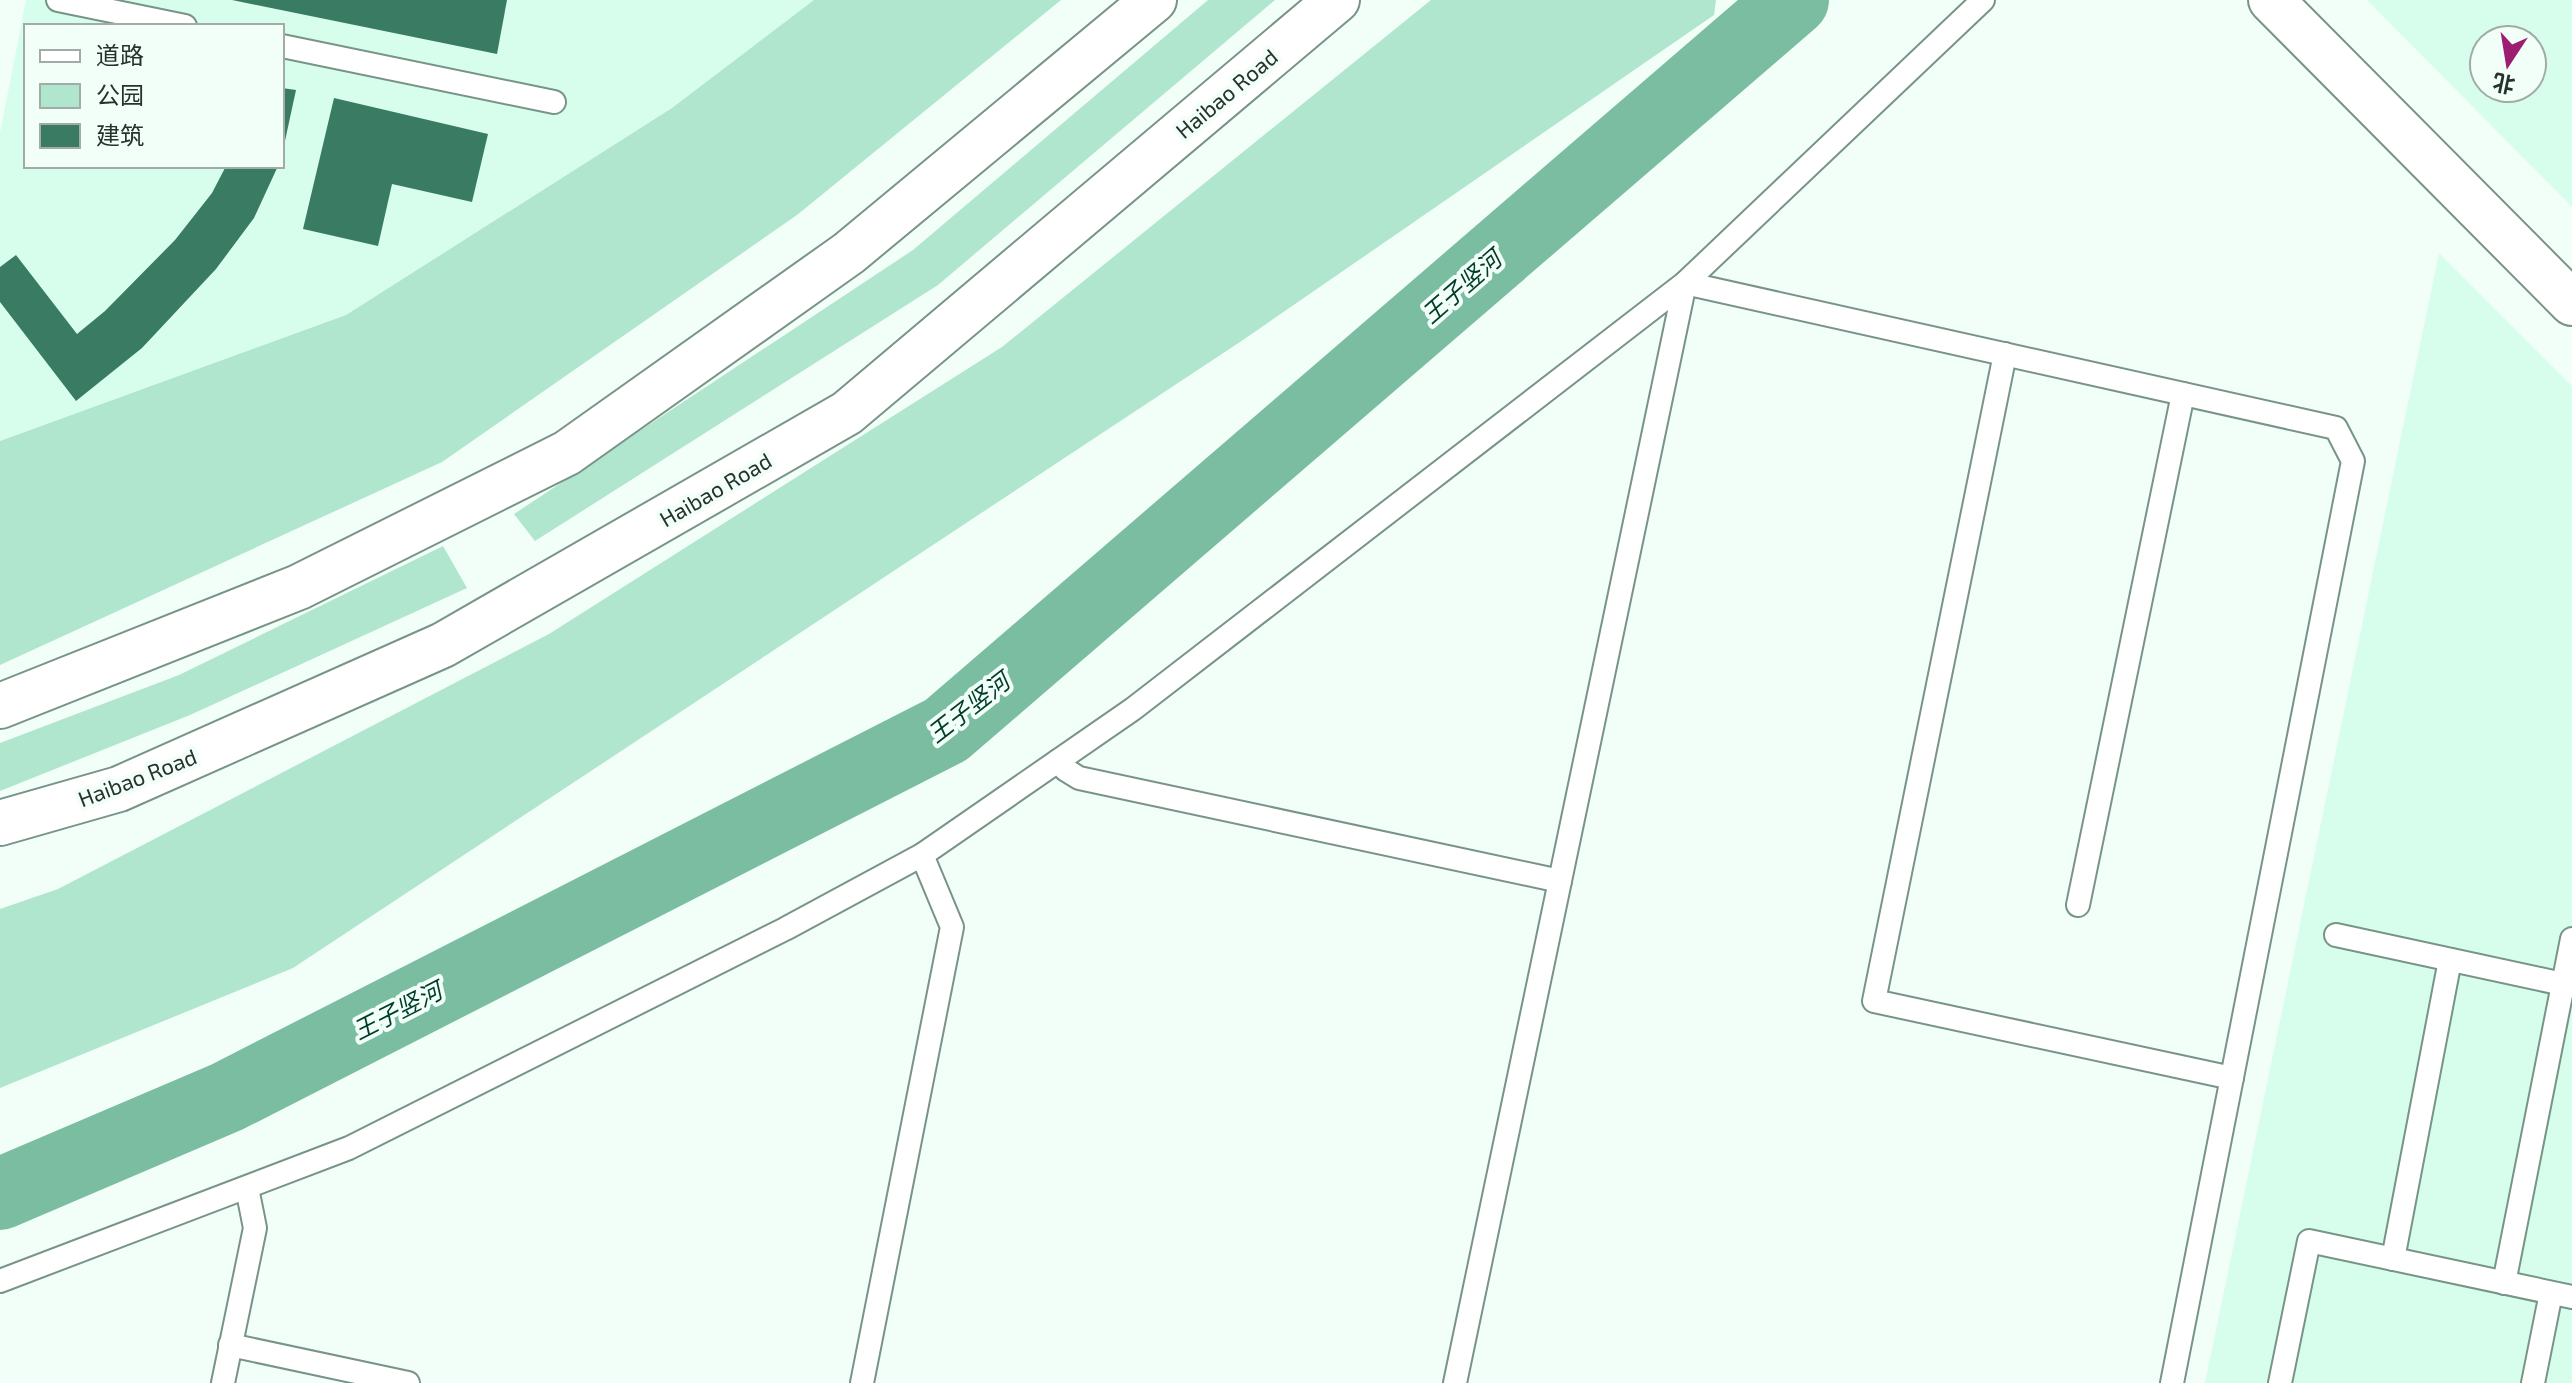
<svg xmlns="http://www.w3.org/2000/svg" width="2572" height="1383" viewBox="0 0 2572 1383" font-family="'Exo 2','Noto Sans SC',sans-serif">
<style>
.built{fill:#d7feec;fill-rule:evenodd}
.green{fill:#b0e6ce}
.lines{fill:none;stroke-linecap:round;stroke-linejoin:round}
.river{stroke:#7abda1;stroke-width:72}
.building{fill:#3a7c63}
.lane-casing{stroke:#789487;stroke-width:26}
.street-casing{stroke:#789487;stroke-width:48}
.primary-casing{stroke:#789487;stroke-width:48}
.lane{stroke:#fff;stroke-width:22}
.street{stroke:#fff;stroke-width:44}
.primary{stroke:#fff;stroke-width:44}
.labels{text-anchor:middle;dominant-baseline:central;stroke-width:8;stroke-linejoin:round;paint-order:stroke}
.street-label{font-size:22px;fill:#27322d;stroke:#f2fef8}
.water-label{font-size:24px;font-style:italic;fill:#003c2a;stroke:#f2fef8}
</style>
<rect width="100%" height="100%" fill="#f2fef8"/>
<g class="built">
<path d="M26 0H814L672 108 346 315 0 441V133ZM26 26H282V166H26Z"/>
<path d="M2367 0H2572V207ZM2484 40H2532V88H2484Z"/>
<path d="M2439 253 2572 386V1383H2205Z"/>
</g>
<g class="green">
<path d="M814 0H1061L797 215 442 462 0 665V441L346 315 672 108Z"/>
<path d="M1208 0H1275L938 285 535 541 514 514 913 250Z"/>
<path d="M1431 0H1716L1714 15 1243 340 293 968 0 1088V909L58 889 549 634 1002 347Z"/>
<path d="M443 546 467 588 190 715 0 791V743L179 675Z"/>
</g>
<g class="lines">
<path class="river" d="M0 1194 227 1097 946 730 1793 0"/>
</g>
<g class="building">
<path d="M232 0H507L497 54Z"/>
<path d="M282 88 296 90 283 150H282Z"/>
<path d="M334 98 488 134 472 202 392 184 378 246 303 229Z"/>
<path d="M226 166H278L254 218 216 269 142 348 76 401 0 302V267L16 255 77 334 105 311 175 240 212 193Z"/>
</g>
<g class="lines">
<g class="lane-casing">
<g id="lane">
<path d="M58 0 185 26"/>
<path d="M282 46 554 102"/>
<path d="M2005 354 1874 1001 2232 1078"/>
<path d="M1058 761 1066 770 1079 778 1560 881"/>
<path d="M2078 905 2183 394"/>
<path d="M2336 935 2572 986"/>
<path d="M2393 1259 2450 960"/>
<path d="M0 1281 349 1148 785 929 922 855 1133 709 1685 283 2336 428 2353 461 2172 1383"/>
<path d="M2504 1283 2572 939"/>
<path d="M230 1345 408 1383"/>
<path d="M223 1383 255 1228 247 1188"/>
<path d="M862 1383 952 927 922 855"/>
<path d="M1455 1383 1685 283 1983 0"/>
<path d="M2280 1383 2309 1241 2572 1297"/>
<path d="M2533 1383 2551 1293"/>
</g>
</g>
<g class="street-casing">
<path id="street" d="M2271 0 2572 303"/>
</g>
<g class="primary-casing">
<g id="primary">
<path d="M0 706 299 587 567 453 849 253 1154 0"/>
<path d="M0 823 119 789 443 645 847 413 1337 0"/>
</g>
</g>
<use href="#lane" class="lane"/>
<use href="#street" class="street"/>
<use href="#primary" class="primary"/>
</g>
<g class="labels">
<g class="street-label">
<text transform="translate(1226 93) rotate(-40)">Haibao Road</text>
<text transform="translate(715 489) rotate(-30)">Haibao Road</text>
<text transform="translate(137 777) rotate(-21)">Haibao Road</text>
</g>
<g class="water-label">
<text transform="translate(1461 286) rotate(-41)">王子竖河</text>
<text transform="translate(968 707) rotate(-38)">王子竖河</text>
<text transform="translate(397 1010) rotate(-27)">王子竖河</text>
</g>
</g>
<rect x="24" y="24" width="260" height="144" fill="#f2fef8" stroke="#a1aca7" stroke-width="2"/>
<rect x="40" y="50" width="40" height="12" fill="#ffffff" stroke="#a1aca7" stroke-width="2"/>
<text x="96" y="64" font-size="24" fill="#27322d">道路</text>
<rect x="40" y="84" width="40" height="24" fill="#b0e6ce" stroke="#a1aca7" stroke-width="2"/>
<text x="96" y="104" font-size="24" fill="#27322d">公园</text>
<rect x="40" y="124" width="40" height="24" fill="#3a7c63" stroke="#a1aca7" stroke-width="2"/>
<text x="96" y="144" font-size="24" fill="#27322d">建筑</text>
<g transform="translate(2508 64) rotate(192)"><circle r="38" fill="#f2fef8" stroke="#a1aca7" stroke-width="2"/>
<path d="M0-6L14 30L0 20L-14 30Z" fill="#9c1d71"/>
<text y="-12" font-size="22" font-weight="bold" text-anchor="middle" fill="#27322d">北</text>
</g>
</svg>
